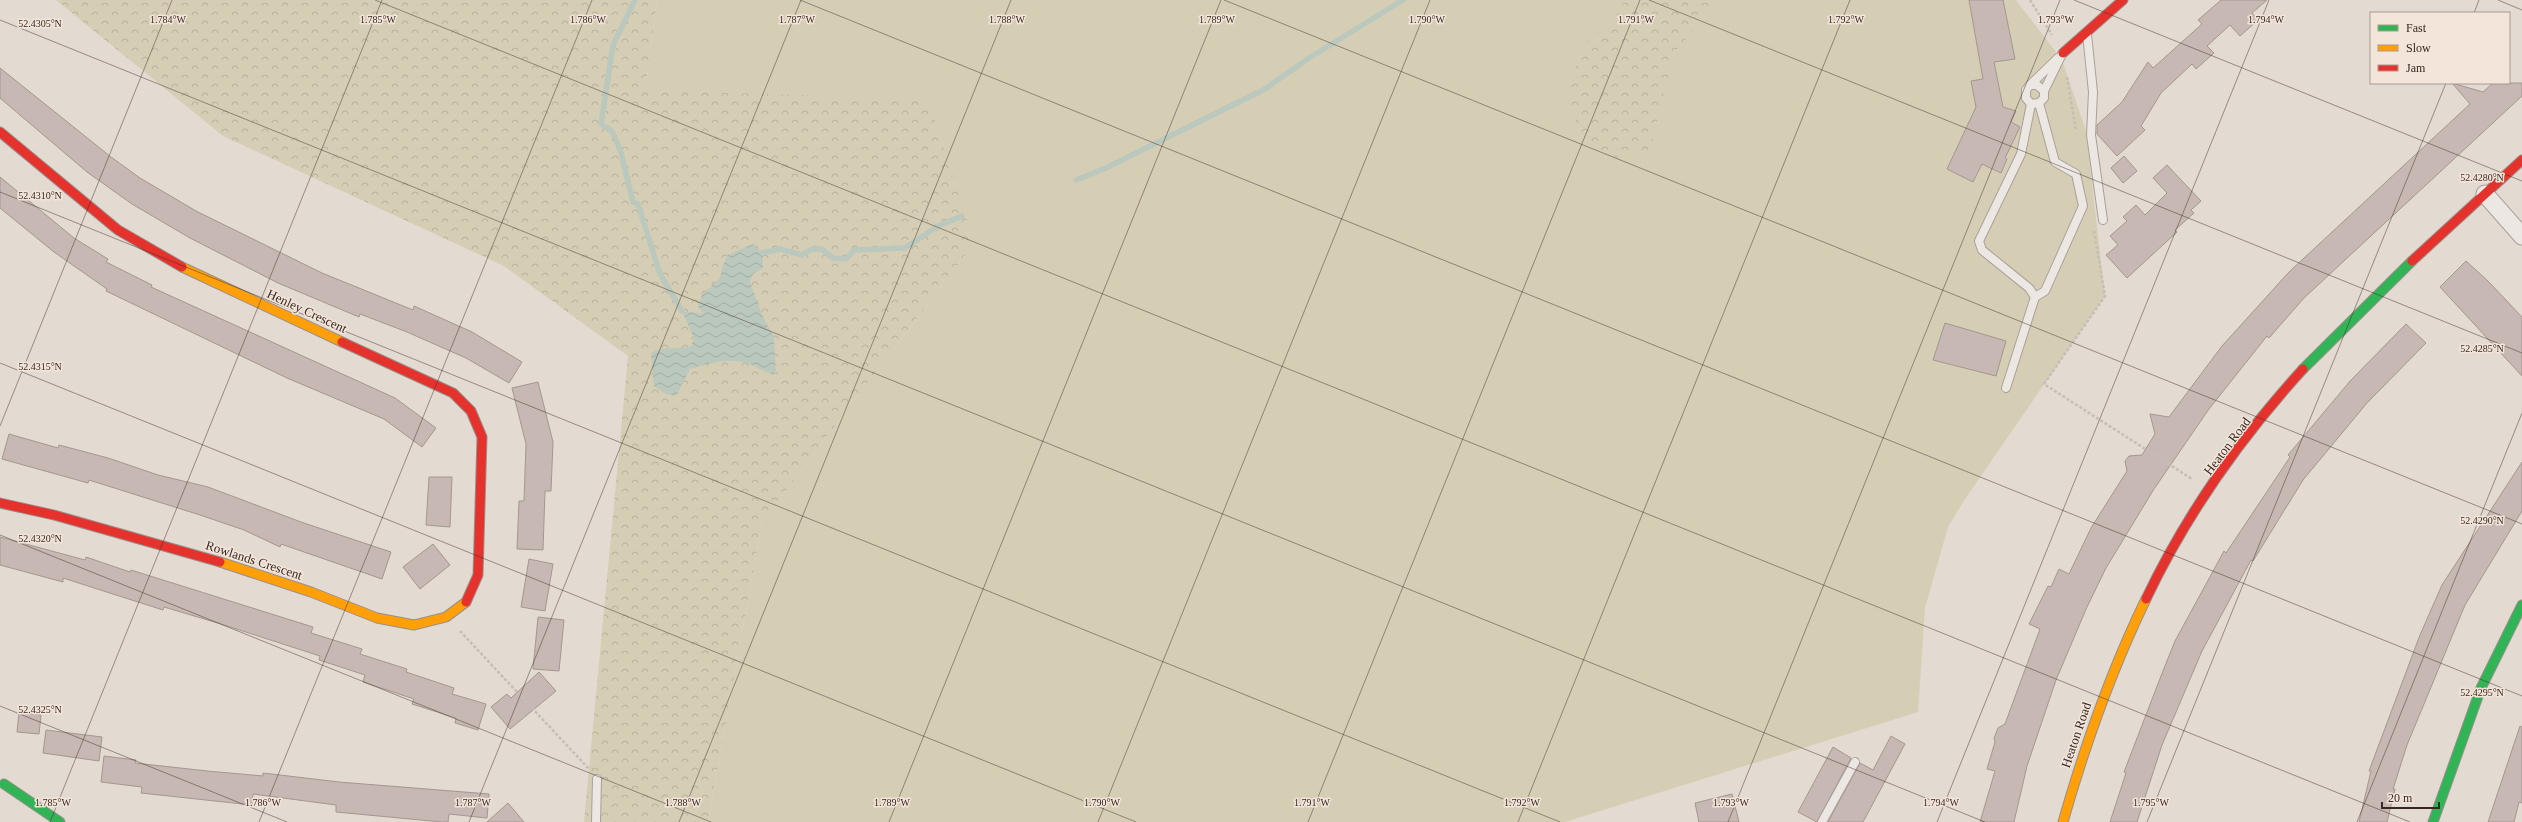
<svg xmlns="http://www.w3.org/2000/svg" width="2522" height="822" viewBox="0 0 2522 822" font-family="Georgia,serif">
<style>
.grass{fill:#d5ceb5}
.forest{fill:url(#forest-crowns)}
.water{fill:url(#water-waves)}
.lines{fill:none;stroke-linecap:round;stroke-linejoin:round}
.stream{stroke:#bbc8bd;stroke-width:5.5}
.building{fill:#c7b8b3;stroke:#a49691}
.lane-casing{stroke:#a9a09a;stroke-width:10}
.street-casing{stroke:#a9a09a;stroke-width:19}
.fast-casing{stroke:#998f8a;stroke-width:11}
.slow-casing{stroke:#998f8a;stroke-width:11}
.jam-casing{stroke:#998f8a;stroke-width:11}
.path{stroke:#c5beb8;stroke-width:2.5;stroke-dasharray:3 2;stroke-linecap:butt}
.lane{stroke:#ece7e2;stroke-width:8}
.street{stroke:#ece7e2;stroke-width:17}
.fast{stroke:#30b455;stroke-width:9}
.slow{stroke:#ff9f0a;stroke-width:9}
.jam{stroke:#e5322d;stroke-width:9}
.ticks{fill:none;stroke:#382722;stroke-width:1;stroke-opacity:0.45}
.labels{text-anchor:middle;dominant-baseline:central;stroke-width:3;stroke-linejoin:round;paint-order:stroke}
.street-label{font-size:13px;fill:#382722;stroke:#f3e5d9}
.ticks-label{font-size:10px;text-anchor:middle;fill:#382722;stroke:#f3e5d9;stroke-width:3;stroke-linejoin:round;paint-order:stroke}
</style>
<defs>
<pattern id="forest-crowns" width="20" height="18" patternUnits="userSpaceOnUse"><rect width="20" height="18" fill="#d5ceb5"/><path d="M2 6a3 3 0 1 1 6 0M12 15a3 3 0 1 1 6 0" fill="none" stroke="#b8b19b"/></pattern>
<pattern id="water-waves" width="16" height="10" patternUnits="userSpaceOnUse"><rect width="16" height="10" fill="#bbc8bd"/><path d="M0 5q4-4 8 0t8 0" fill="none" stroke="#a2aca2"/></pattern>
</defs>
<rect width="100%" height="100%" fill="#e3dad2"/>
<path class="grass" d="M657 0H2016L2062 60 2086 131 2105 296 1965 499 1948 527 1925 608 1918 712 1565 822H708L762 522 974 243 645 90Z"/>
<g class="forest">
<path d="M56 0H657L645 90 928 99 974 243 762 522 708 822H584L628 356 504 266 223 136Z"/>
<path d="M1625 0H1720L1676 50 1660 106 1651 149 1621 159 1581 141 1567 89 1585 43 1615 18Z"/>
</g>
<path class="water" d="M753 244 762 253 763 268 753 274 750 282 763 317 774 337 776 374C764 374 757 366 746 363 727 358 708 363 690 369L676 396 666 394 654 386 651 353C661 345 678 351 691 346L694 338 682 311 703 314 698 306 702 295 720 278 723 265 728 255Z"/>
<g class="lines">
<g class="stream">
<path d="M635 0 613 45 601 124 612 131 621 152 633 202 638 204 660 274 682 311"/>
<path d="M1076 180 1106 168 1265 89 1309 58 1403 0"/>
<path d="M762 253 780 249 802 255 812 249H822L833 258 846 259 854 250 905 248 938 226 962 216"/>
</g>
</g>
<g class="building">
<path d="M1969 0H2003L2015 59 1994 62 2003 107 2016 111 2011 122 2020 127 2005 158 2007 159 2001 173 1982 164 1973 182 1947 169 1976 107 1971 81 1983 79Z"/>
<path d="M2221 0H2267L2252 13 2258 20 2240 36 2230 25 2207 46 2214 53 2196 69 2192 64 2161 93 2141 126 2145 130 2117 156 2097 134V125L2122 102 2148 62 2153 68 2202 24 2198 20Z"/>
<path d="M0 68 111 157 140 178 196 211 322 273 413 310 414 306 472 332 522 362 509 383 466 358 407 332 360 314 359 317 278 283 190 238 132 204 87 172 0 98Z"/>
<path d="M2452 83 2483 92 2493 83H2522V96L2304 298 2269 338 2267 336 2209 409 2154 489 2106 568 2087 607 2056 680 2027 766 2014 822H1980L1995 771 1987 769 1995 742 1994 738 1998 728 2005 724 2040 629 2029 624 2048 586 2051 587 2059 569 2069 574 2091 528 2127 471 2125 461 2129 456 2142 455 2155 434 2150 414 2169 417 2222 346 2289 272 2470 104Z"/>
<path d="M2124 156 2137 171 2123 183 2111 168Z"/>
<path d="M2167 165 2201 201 2191 210 2194 213 2175 230 2177 232 2127 278 2106 255 2118 245 2110 236 2127 221 2123 217 2136 205 2145 215 2167 193 2153 178Z"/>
<path d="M0 177 74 238 108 259 106 262 152 285 151 287 395 398 436 428 422 447 384 419 287 378 106 291 107 289 54 252 0 208Z"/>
<path d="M2466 261 2488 281 2522 317V376L2440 287Z"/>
<path d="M1945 323 2006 341 1996 376 1933 360Z"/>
<path d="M2406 324 2426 343 2367 403 2303 480 2253 561 2251 560 2202 651 2162 745 2137 822H2110L2126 773 2124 772 2161 676 2175 641 2224 551 2226 553 2290 457 2288 455 2351 380Z"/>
<path d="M538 382 553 442 551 491H545L543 550 517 549 519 501H524L526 444 512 388Z"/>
<path d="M9 434 58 448 59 445 108 458 158 475 208 487 301 522 391 552 382 579 281 544 280 547 244 530 200 515 89 480 88 483 2 459Z"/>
<path d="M2522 462V511L2465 605 2407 745 2393 789H2395L2387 822H2359L2371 771H2369L2420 635 2442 585Z"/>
<path d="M429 477H452L450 527 426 525Z"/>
<path d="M0 537 85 560 86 557 130 572 131 570 313 627 311 633 362 649 360 654 407 669 406 672 454 688 452 694 486 704 478 730 455 723 456 718 412 704 414 699 363 682 365 675 319 660 320 656 221 624 164 607 163 610 63 578V582L0 565Z"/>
<path d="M433 544 450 565 420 589 403 567Z"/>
<path d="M529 559 553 564 545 611 521 607Z"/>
<path d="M538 617 564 620 559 671 533 669Z"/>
<path d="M539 672 556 691 510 729 491 707 507 694 511 698Z"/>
<path d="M19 712 41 715 39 734 17 732Z"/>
<path d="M2520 726 2522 727V803L2519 802 2514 822H2488Z"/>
<path d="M46 730 102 737 99 761 43 753Z"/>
<path d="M1891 736 1905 744 1863 822H1828L1860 763 1873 770Z"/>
<path d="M1833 747 1851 758 1817 822 1798 812Z"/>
<path d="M104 756 136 760 135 763 207 771 263 776V773L339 782 489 794 487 818 449 814 448 822H442L336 812V805L253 794 252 805 141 793 142 787 101 782Z"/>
<path d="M1732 794 1739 822H1699L1695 803Z"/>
<path d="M508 803 524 822H487Z"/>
</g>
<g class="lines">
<g class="lane-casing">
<g id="lane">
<path d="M2087 34 2093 92 2091 135 2103 220"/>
<path d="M2030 85 2058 58"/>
<path d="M2044 91 2037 85H2030L2026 90V98L2031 104 2039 103 2044 98V91L2062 54"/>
<path d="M2035 297 2045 291 2083 206 2076 174 2055 162 2039 103"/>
<path d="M2006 388 2035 297 2029 288 1982 250 1979 241 2021 154 2031 104"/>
<path d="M596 822 597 779"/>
<path d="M1822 822 1855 762"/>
</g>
</g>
<g class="street-casing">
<path id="street" d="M2485 194 2522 236"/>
</g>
<g class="fast-casing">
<g id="fast">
<path d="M2303 369 2412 261"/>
<path d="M4 784 60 822"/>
<path d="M2433 822 2481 688 2522 605"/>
</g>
</g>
<g class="slow-casing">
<g id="slow">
<path d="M182 267 342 342"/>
<path d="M220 562 311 592 377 618 414 625 446 617 466 602"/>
<path d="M2063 822C2085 745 2111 671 2146 599"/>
</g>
</g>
<g class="jam-casing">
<g id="jam">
<path d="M2063 53 2123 0"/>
<path d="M0 132 118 230 182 267"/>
<path d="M2412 261 2522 160"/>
<path d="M342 342 453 393 471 411 482 437 478 575 466 602"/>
<path d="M0 503 54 515 220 562"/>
<path d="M2146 599C2186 515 2241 437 2303 369"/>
</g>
</g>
<g class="path">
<path d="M2030 0 2052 35"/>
<path d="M2067 77 2076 131"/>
<path d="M2094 231 2105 296 2044 384 2192 479"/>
<path d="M460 631 589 769"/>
</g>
<use href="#lane" class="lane"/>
<use href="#street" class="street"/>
<use href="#fast" class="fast"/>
<use href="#slow" class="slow"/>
<use href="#jam" class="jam"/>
</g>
<path class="ticks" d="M375 0 2410 822M800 0 2522 696M1224 0 2522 524M1649 0 2522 353M2074 0 2522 181M2498 0 2522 10M2474 13 2479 0M0 20 1985 822M0 192 1560 822M0 363 1136 822M0 426 172 0M0 535 711 822M0 706 287 822M50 822 382 0M259 822 592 0M469 822 801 0M679 822 1011 0M889 822 1221 0M1098 822 1430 0M1308 822 1640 0M1518 822 1850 0M1728 822 2060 0M1937 822 2269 0M2147 822 2446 83M2357 822 2522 413"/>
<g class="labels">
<g class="street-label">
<text transform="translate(307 311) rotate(25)">Henley Crescent</text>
<text transform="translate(2227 446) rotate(-53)">Heaton Road</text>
<text transform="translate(254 560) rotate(18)">Rowlands Crescent</text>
<text transform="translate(2076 735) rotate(-71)">Heaton Road</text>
</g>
</g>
<g class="ticks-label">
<text x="168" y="23">1.784°W</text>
<text x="378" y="23">1.785°W</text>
<text x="588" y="23">1.786°W</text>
<text x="797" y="23">1.787°W</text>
<text x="1007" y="23">1.788°W</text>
<text x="1217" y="23">1.789°W</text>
<text x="1427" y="23">1.790°W</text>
<text x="1636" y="23">1.791°W</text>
<text x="1846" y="23">1.792°W</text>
<text x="2056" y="23">1.793°W</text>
<text x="2266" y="23">1.794°W</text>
<text x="40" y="27">52.4305°N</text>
<text x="2482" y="181">52.4280°N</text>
<text x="40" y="199">52.4310°N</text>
<text x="2482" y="352">52.4285°N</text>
<text x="40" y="370">52.4315°N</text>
<text x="2482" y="524">52.4290°N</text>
<text x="40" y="542">52.4320°N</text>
<text x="2482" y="696">52.4295°N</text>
<text x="40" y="713">52.4325°N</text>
<text x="53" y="806">1.785°W</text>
<text x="263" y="806">1.786°W</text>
<text x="473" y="806">1.787°W</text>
<text x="683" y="806">1.788°W</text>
<text x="892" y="806">1.789°W</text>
<text x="1102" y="806">1.790°W</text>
<text x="1312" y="806">1.791°W</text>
<text x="1522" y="806">1.792°W</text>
<text x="1731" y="806">1.793°W</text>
<text x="1941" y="806">1.794°W</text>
<text x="2151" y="806">1.795°W</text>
</g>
<rect x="2370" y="12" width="140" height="72" fill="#f3e5d9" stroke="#a89990"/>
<rect x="2378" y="25" width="20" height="6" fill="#30b455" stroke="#a89990"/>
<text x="2406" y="32" font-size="12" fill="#382722">Fast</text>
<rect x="2378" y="45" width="20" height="6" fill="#ff9f0a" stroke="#a89990"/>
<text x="2406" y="52" font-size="12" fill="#382722">Slow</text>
<rect x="2378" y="65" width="20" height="6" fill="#e5322d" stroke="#a89990"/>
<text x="2406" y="72" font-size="12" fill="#382722">Jam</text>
<path d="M2382 802v6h57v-6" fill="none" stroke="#382722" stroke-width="2"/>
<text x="2388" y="802" font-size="12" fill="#382722" stroke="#f3e5d9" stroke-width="3" paint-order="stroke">20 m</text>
</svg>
